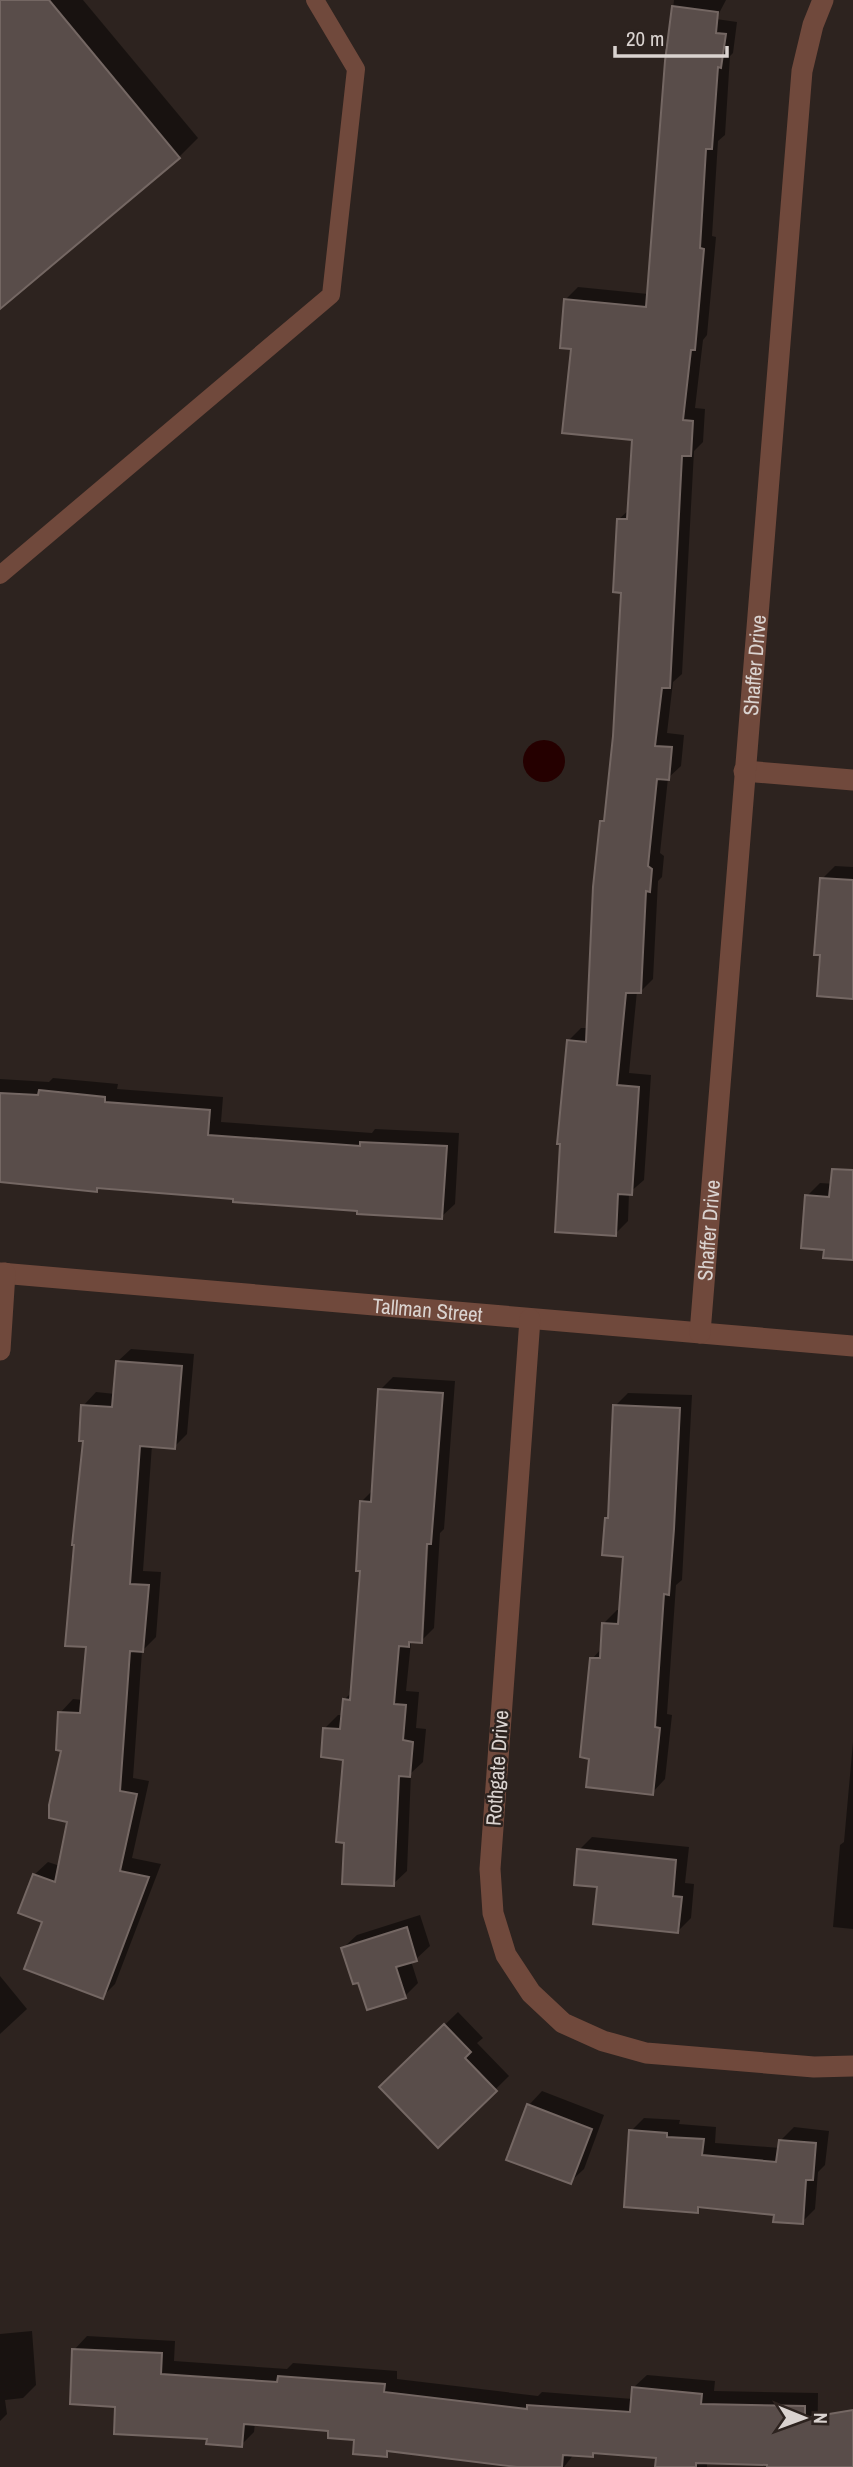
<svg xmlns="http://www.w3.org/2000/svg" width="853" height="2467" viewBox="0 0 853 2467" font-family="'Archivo Narrow',sans-serif">
<style>
.water{fill:#250000}
.shadow{fill:#0007;fill-rule:evenodd}
.building{fill:#594d4a;stroke:#746763;stroke-width:2}
.lines{fill:none;stroke-linecap:round;stroke-linejoin:round}
.lane{stroke:#70493c;stroke-width:18}
.street{stroke:#70493c;stroke-width:21}
.labels{text-anchor:middle;dominant-baseline:central;stroke-width:5;stroke-linejoin:round;paint-order:stroke}
.street-label{font-size:21px;fill:#dad3d0;stroke:#2d231f}
</style>
<rect width="100%" height="100%" fill="#2d231f"/>
<circle class="water" cx="544" cy="761" r="21"/>
<g class="shadow">
<path d="M0 0H83L198 138 179 157 0 307Z"/>
<path d="M674 0H726L716 19 737 22 733 53 730 56 725 135 718 141 712 236 716 237 707 335 703 340 695 408 705 409 703 442 694 451 682 674 673 682 667 733 684 735 681 766 668 778 660 853 664 856 662 877 658 881 653 979 640 992 637 991 629 1073 651 1075 644 1180 629 1193 628 1221 615 1234 568 1041 581 1028H588L601 822 606 817 615 737 623 591 619 519 630 509 634 438 572 347 565 300 578 287 648 294 667 61Z"/>
<path d="M835 866 853 867V997L822 953V879Z"/>
<path d="M53 1078 118 1084 117 1089 223 1097 221 1122 372 1133 375 1129 459 1133 455 1204 441 1217 100 1186 96 1190 0 1180V1079L49 1082Z"/>
<path d="M820 1183 853 1185V1258L826 1249 807 1196Z"/>
<path d="M131 1349 194 1354 187 1434 174 1447 152 1445 143 1571 161 1572 156 1637 142 1651 133 1778 149 1781 132 1858 161 1864 115 1984 102 1997 44 1921 34 1875 48 1862 60 1866 69 1821 60 1713 73 1699 83 1700 87 1646 83 1406 96 1392 115 1394 117 1362Z"/>
<path d="M393 1377 455 1381 444 1529 440 1533 434 1628 421 1641 411 1642 406 1691 419 1692 416 1728 426 1729 423 1762 411 1773 407 1871 393 1884 345 1758 325 1728 338 1715H343L344 1700 352 1692 362 1569 361 1502 374 1489 380 1390ZM426 1535H429L424 1629 421 1633Z"/>
<path d="M628 1393 692 1395 682 1580 676 1585 667 1714 672 1715 665 1779 652 1793 591 1757 592 1659 602 1648 604 1623 617 1610H621L625 1555 610 1516 615 1406Z"/>
<path d="M853 1742V1929L833 1927 840 1845 844 1842Z"/>
<path d="M592 1837 689 1847 685 1883 694 1884 691 1918 677 1932 599 1886 579 1850Z"/>
<path d="M420 1915 430 1946 416 1959 411 1961 418 1983 405 1996 359 1981 343 1948 357 1935Z"/>
<path d="M0 1976 27 2009 0 2034Z"/>
<path d="M458 2012 483 2038 477 2043 509 2076 438 2146 381 2087Z"/>
<path d="M542 2091 604 2115 584 2169 570 2182 529 2105Z"/>
<path d="M644 2118 680 2120 679 2124 716 2127 715 2143 780 2148V2141L794 2127 829 2131 825 2165 818 2172 815 2209 802 2222 776 2213 703 2206 697 2211 631 2131Z"/>
<path d="M32 2331 36 2385 23 2398 5 2400 7 2414 0 2421V2334Z"/>
<path d="M87 2336 175 2341 174 2361 287 2369 293 2363 397 2371V2379L538 2396 542 2392 633 2399V2388L647 2375 715 2381 714 2391 818 2393 817 2467H769V2463L707 2462V2467H657L658 2456 596 2451 592 2456 574 2454 564 2467H524L391 2450 386 2455 356 2438 330 2429 255 2423 254 2432 241 2445 209 2437 117 2405 74 2350Z"/>
</g>
<g class="building">
<path d="M0 0H49L180 158 0 309Z"/>
<path d="M672 6 718 12 716 33 726 34 721 68 718 67 712 149H706L700 248 704 249 695 350H691L683 420 693 421 691 456H682L670 688H662L655 746 672 747 669 780 657 779 648 866 652 869 650 892 646 891 641 993H626L617 1085 639 1087 632 1195 618 1194 616 1236 555 1232 560 1144H557L567 1040 586 1042 593 887 600 821H604L613 736 621 593 613 592 617 519H627L632 440 562 433 571 349 560 348 564 299 646 307 665 61Z"/>
<path d="M820 878 853 880V999L817 996 820 955H814Z"/>
<path d="M39 1090 105 1097V1102L210 1110 208 1135 360 1146V1142L447 1146 442 1219 357 1214V1211L233 1202V1199L97 1188V1192L0 1182V1093L38 1095Z"/>
<path d="M832 1169 853 1170V1260L823 1258 824 1250 801 1248 805 1195 829 1197Z"/>
<path d="M116 1361 182 1366 175 1449 140 1446 130 1584 149 1585 143 1652 130 1651 120 1791 137 1794 120 1871 149 1877 103 1999 24 1969 42 1922 18 1913 33 1874 55 1882 67 1822 49 1818V1805L61 1751 56 1750 58 1712 80 1713 86 1647 65 1646 74 1545H72L83 1441H79L81 1405 112 1407Z"/>
<path d="M378 1389 443 1393 431 1544H427L422 1643 409 1642V1647L399 1646 394 1704 406 1705 403 1740 413 1742 410 1777 399 1776 394 1886 342 1884 344 1843 336 1842 343 1760 321 1757 323 1728 340 1729 343 1699 350 1700 360 1571H356L360 1501 371 1502Z"/>
<path d="M613 1405 680 1408 674 1529 669 1595 664 1594 655 1727 660 1728 653 1795 586 1787 589 1759 580 1757 590 1658H600L602 1623 618 1624 623 1557 602 1555 605 1518H608Z"/>
<path d="M577 1849 676 1860 673 1896 682 1897 678 1933 593 1924 597 1887 574 1885Z"/>
<path d="M407 1927 417 1961 396 1967 406 1998 367 2010 358 1983 353 1984 341 1948Z"/>
<path d="M444 2024 471 2052 465 2058 497 2091 438 2148 379 2087Z"/>
<path d="M527 2104 592 2129 571 2184 506 2160Z"/>
<path d="M629 2130 667 2133V2137L704 2139 702 2155 776 2162 779 2140 816 2143 813 2180H806L803 2224 773 2222 774 2215 698 2207V2213L624 2207Z"/>
<path d="M72 2349 162 2353 161 2374 277 2382 278 2376 385 2384 384 2392 527 2409V2405L630 2412 632 2387 702 2394 701 2404 805 2406V2418L853 2410V2467H767V2465L696 2463V2467H655L656 2458 593 2453V2457L563 2455 562 2467H517L387 2451V2457L353 2454 354 2440 328 2438V2431L244 2424 242 2447 206 2444 207 2439 114 2434 115 2407 70 2404Z"/>
</g>
<g class="lines">
<path class="lane" d="M0 575 331 295 356 69 315 0"/>
<g class="street">
<path d="M744 771 853 780"/>
<path id="s1" d="M0 1273 853 1346"/>
<path d="M530 1319 490 1869 493 1913 506 1955 531 1993 563 2023 603 2041 646 2053 814 2067 853 2066"/>
<path id="s2" d="M700 1333C733 912 769 492 802 71L813 25 823 0"/>
<path d="M0 1350 5 1273"/>
</g>
</g>
<g class="labels">
<g class="street-label">
<text stroke="none"><textPath href="#s2" startOffset="670">Shaffer Drive</textPath></text>
<text stroke="none"><textPath href="#s2" startOffset="103">Shaffer Drive</textPath></text>
<text stroke="none"><textPath href="#s1" startOffset="429">Tallman Street</textPath></text>
<text transform="translate(497 1768) rotate(-86)">Rothgate Drive</text>
</g>
</g>
<g transform="translate(804 2418) rotate(91)" stroke="#2d231f" stroke-width="5" paint-order="stroke">
<path d="M0-5L12 26L0 18L-12 26Z" fill="#dad3d0"/>
<text y="-10" font-size="19" font-weight="bold" text-anchor="middle" fill="#dad3d0">N</text>
</g>
<path d="M615 46v10h112v-10" fill="none" stroke="#dad3d0" stroke-width="3.5"/>
<text x="626" y="46" font-size="21" fill="#dad3d0" stroke="#2d231f" stroke-width="5" paint-order="stroke">20 m</text>
</svg>
